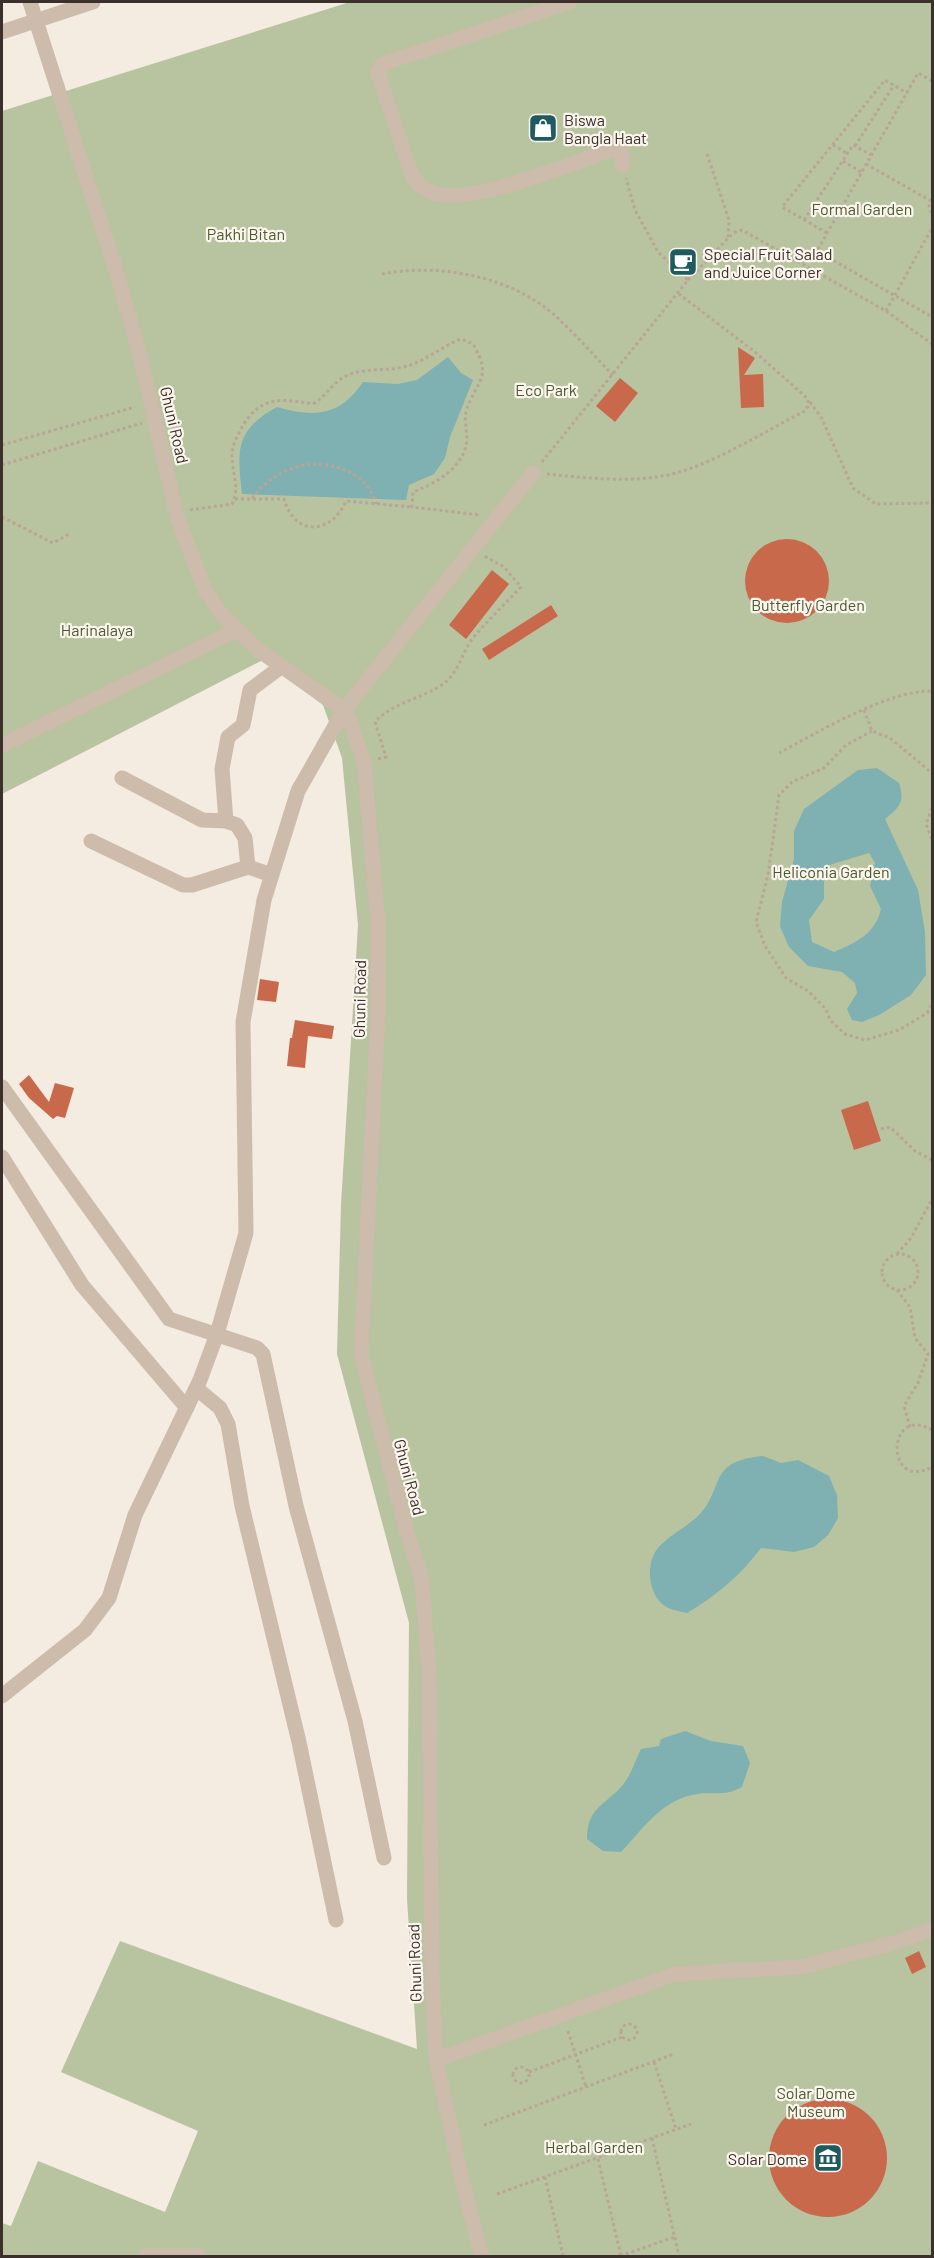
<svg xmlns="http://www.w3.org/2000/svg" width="934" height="2258" font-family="Barlow,sans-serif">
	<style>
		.green { fill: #b8c4a0 }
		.water { fill: #7fb0b2; fill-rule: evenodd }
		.building { fill: #c8694b }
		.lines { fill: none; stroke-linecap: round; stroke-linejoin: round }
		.path { stroke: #b9a596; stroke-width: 3; stroke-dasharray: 3 3; stroke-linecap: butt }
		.minor { stroke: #cdbbac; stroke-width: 15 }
		.labels { text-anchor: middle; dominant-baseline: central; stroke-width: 4.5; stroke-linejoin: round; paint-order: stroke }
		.poi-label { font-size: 16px; fill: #3b302b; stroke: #fbf5ee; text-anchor: start }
		.park-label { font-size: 16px; fill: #4a5a2e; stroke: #fbf5ee }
		.street-label { font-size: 16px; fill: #3b302b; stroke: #fbf5ee }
	</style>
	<rect width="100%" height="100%" fill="#f4ebe1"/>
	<path class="green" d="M350 2H932V2256H2V2223L11 2226 38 2161 165 2212 198 2131 61 2072 120 1941 417 2049 407 1899 409 1623 337 1354 341 1205 358 925 342 758 323 705 263 660 2 794V111Z"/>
	<path class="water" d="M448 357 461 373 473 380 450 437 445 458 434 474 409 485 406 500 242 494C237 450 235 430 277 407 315 418 340 416 363 382L398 384 417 380Z
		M877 768 899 783C905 802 900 807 885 819L918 890 925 932 926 975 911 995 879 1015 862 1022 852 1020 847 1009 857 993 855 983 842 972 808 966 789 947 780 926 782 902 794 859V831L804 809 858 770ZM869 853 875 863 870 886 881 909C876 933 856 943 834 952L812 942 809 920 824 899V874L826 866Z
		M763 1456 781 1463 798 1460 829 1476 837 1495 838 1518 828 1535 814 1547 794 1552 761 1548C741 1575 716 1596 687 1613 680 1611 670 1610 665 1606 648 1595 645 1563 658 1548 668 1536 685 1528 697 1517 726 1490 705 1461 763 1456Z
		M685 1731 711 1741 743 1746 750 1763 742 1787C722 1798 712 1790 692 1795 660 1802 643 1829 621 1852L603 1851 587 1839C587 1809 603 1806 621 1787 630 1778 635 1761 641 1749L659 1746 661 1739Z"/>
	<path class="building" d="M738 347 755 358 744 375 763 374 764 407 741 408Z
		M620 378 638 393 615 422 596 406Z
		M745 581a42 42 0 1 1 84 0a42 42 0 1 1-84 0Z
		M492 570 509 584 466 639 449 625Z
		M551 605 558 616 489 660 482 649Z
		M260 979 279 982 276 1002 257 1000Z
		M295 1020 334 1026 332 1039 308 1036 305 1068 287 1066 290 1038H292Z
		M29 1075 49 1102 55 1083 74 1088 65 1118 57 1116 53 1119 29 1098 19 1084Z
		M868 1101 881 1141 854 1150 841 1110Z
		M919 1951 926 1967 912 1974 905 1958Z
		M769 2158a59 59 0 1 1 118 0a59 59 0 1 1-118 0Z"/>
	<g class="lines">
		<path class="path" d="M932 81 918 73 817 251 932 317
			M833 145 848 154
			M855 146 894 85
			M707 154 729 220 728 237
			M843 161 861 172
			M866 164 931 201
			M932 199 929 206 932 215
			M804 220 853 145 871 155
			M827 233 782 207 885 80 907 93
			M382 274C439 263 508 276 552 313 574 332 593 355 613 375
			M688 280 733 233 742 230 886 311 932 344
			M886 311 932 228
			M810 402 821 417 853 488 876 504 932 503
			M2 445 135 407
			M542 462 688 280 658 252 635 210 626 178
			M2 465 142 423
			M547 474C589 478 635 484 676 473 719 461 765 431 805 411L808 406V399L755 352 679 294
			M252 498C261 487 273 476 288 470 319 456 367 468 376 504
			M235 499H284C295 537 331 535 346 501L412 507
			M190 510 232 504C240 489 232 472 232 455 232 445 237 437 241 429 259 396 280 398 313 404 327 396 332 382 348 375 367 367 388 372 407 366 426 361 442 346 461 339L473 344C494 379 475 381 466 412 464 421 467 431 467 440 464 468 436 483 413 492L412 507 481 515
			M2 517 53 543 69 534
			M864 710 872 731 890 738 932 773
			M872 731 846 745 824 768 792 782 779 795 768 875 756 922 765 946 786 978 808 991 826 1009 830 1020 845 1034 865 1040 899 1030 927 1013 932 1004
			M779 753C818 732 889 690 932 691
			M378 759 386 757 375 722C393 702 422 699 443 684 460 672 461 653 473 638 488 620 505 604 521 587L504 567 484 556
			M932 808 926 824 932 840
			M881 1129 890 1127 915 1151 932 1160
			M882 1272a18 18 0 1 1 36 0a18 18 0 1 1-36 0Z
			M897 1254 911 1238 932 1199
			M897 1290 910 1307 915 1338 928 1354 918 1383 904 1406 910 1427
			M932 1430C886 1403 885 1493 932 1467
			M621 2032a8 8 0 1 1 16 0a8 8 0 1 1-16 0Z
			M568 2031 586 2087
			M654 2062 676 2129
			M513 2075a8 8 0 1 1 16 0a8 8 0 1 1-16 0Z
			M529 2072 622 2037
			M484 2125 674 2054
			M652 2138 679 2256
			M598 2159 621 2256
			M545 2177 563 2256
			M497 2194 691 2124
			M620 2256 674 2237"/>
		<path class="minor" d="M30 2 118 277 141 359 177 517 205 590 222 615 257 649 344 710 350 721 364 763 378 923V1013L361 1355 407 1532 422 1581 429 1671 432 1972 436 2060 462 2180 482 2256
			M570 2 382 64 378 73 412 176C418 184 424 190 434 193 470 206 576 162 616 148L621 151 623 165
			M2 32 93 2
			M2 745 237 630
			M122 778 202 820 226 821 237 825 245 838 248 867
			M226 821 222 769 228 737 243 725 250 690 282 666
			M91 841 183 885H192L248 867 272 875
			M2 1087 169 1319 257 1348 263 1354 296 1506 355 1721 384 1858
			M2 1157 82 1285 187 1408
			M196 1388 220 1408 228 1424 242 1506 299 1742 336 1920
			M2 1696 85 1630 109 1598 135 1515 200 1380 217 1334 246 1233 243 1022 264 900 298 791 344 710 533 473
			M436 2060 675 1974 801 1967 897 1942 928 1931
			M145 2256H199"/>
	</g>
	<defs>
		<g id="shop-square" transform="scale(1.5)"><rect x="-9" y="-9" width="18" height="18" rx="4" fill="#1f5a5e" stroke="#fbf5ee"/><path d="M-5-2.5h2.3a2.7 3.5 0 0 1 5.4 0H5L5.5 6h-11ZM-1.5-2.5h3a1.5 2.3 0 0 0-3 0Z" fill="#fff"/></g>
		<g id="cafe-square" transform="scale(1.5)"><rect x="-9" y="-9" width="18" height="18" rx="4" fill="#1f5a5e" stroke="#fbf5ee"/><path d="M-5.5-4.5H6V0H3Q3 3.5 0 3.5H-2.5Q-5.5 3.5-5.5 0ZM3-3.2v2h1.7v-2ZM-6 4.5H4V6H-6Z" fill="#fff"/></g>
		<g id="museum-square" transform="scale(1.5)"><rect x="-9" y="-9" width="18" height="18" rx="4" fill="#1f5a5e" stroke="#fbf5ee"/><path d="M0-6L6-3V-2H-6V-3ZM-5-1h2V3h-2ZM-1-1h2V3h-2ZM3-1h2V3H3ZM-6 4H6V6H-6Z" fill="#fff"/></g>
	</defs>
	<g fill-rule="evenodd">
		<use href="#shop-square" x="543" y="128"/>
		<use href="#cafe-square" x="683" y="262"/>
		<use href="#museum-square" x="828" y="2158"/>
	</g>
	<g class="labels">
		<g class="poi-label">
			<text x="564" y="119">Biswa<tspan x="564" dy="18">Bangla Haat</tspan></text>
			<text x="704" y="253">Special Fruit Salad<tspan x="704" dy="18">and Juice Corner</tspan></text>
			<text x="807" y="2158" text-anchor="end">Solar Dome</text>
		</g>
		<g class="park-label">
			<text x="862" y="208">Formal Garden</text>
			<text x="246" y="233">Pakhi Bitan</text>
			<text x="546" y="389">Eco Park</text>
			<text x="808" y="604">Butterfly Garden</text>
			<text x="97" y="629">Harinalaya</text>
			<text x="831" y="871">Heliconia Garden</text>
			<text x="816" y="2092">Solar Dome<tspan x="816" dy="18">Museum</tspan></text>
			<text x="594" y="2146">Herbal Garden</text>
		</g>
		<g class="street-label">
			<text transform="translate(175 425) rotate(77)">Ghuni Road</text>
			<text transform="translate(359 999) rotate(-89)">Ghuni Road</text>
			<text transform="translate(410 1477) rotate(75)">Ghuni Road</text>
			<text transform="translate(414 1963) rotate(-92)">Ghuni Road</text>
		</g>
	</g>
	<rect width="934" height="2258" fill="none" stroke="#3b302b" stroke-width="6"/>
</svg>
